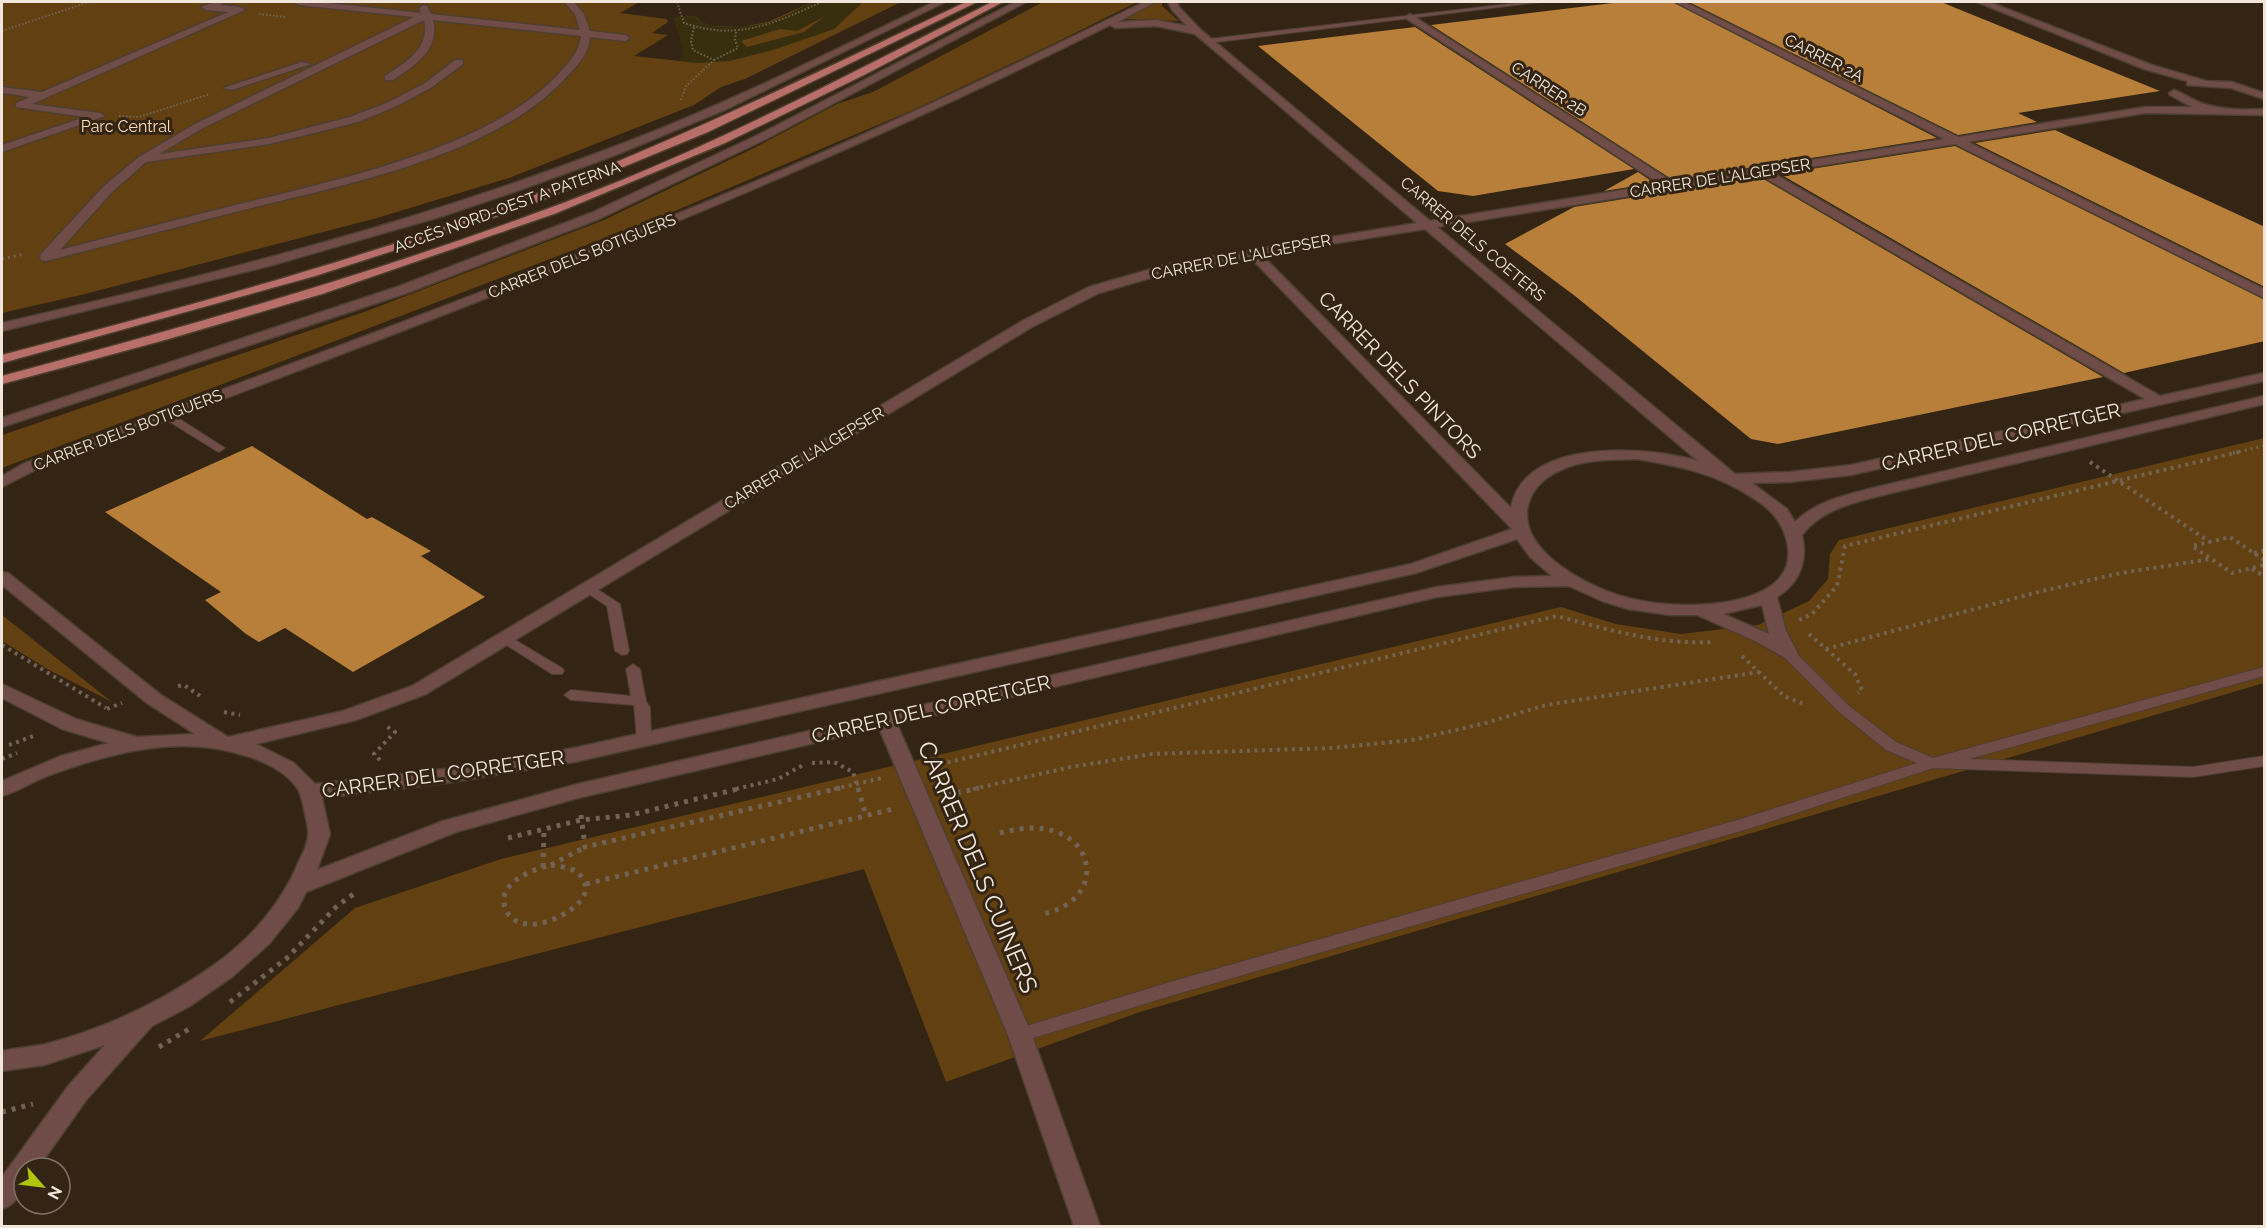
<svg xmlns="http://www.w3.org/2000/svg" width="2266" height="1228" font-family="Raleway,sans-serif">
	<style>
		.green { fill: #624012 }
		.sand { fill: #372e0e; fill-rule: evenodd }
		.building { fill: #b77f39 }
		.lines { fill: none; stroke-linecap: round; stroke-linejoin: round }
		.service-casing { stroke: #4d3f2f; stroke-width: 2 }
		.pedestrian-casing { stroke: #4d3f2f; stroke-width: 3 }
		.minor-casing { stroke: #4d3f2f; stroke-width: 3 }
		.tertiary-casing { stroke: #4d3f2f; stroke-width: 3 }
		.primary-casing { stroke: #4d3f2f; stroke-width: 3 }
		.path-far3 { stroke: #716354; stroke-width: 2; stroke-dasharray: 1.5 2; stroke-linecap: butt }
		.path-far2 { stroke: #716354; stroke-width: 3; stroke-dasharray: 2 4; stroke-linecap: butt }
		.path-far1 { stroke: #716354; stroke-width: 4; stroke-dasharray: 3 4.5; stroke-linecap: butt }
		.path { stroke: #716354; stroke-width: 5; stroke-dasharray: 4 6; stroke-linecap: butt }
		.service { fill: #704c49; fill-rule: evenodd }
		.pedestrian { fill: #704c49; fill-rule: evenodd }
		.minor { fill: #704c49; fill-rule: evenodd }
		.tertiary { fill: #704c49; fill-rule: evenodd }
		.primary { fill: #b86e69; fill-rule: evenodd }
		.labels { text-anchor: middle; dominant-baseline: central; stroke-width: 6; stroke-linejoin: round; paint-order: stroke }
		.far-street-label { font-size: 16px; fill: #f0e6dc; stroke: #332413 }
		.far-park-label { font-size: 16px; fill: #fcddbb; stroke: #332413 }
		.street-label { font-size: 20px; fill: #f0e6dc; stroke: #332413 }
		.near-street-label { font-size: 24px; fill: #f0e6dc; stroke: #332413 }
	</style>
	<rect width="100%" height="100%" fill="#332413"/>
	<path class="green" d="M2 2H639L620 13 667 19 668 22 652 33 668 35 634 56 680 61 684 51 674 17 695 16 703 23 713 26 741 27 768 22 812 2H901L745 79 721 87 694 105 509 178 377 218 85 294 2 313Z
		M1043 2H1137L1053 44 913 110 663 216 2 468V435L364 312 604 220 754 148 837 104 873 92Z
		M1157 2H1162V6L1179 21 1124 19Z
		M2264 438V683L1140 1012 946 1082 864 869 200 1041 355 908 501 859 1561 607 1616 624 1681 634 1758 625 1809 601 1828 579 1830 554 1839 540Z
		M2 615 112 702 49 670 2 641Z"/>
	<path class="sand" d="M812 2H863L834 29 773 50 730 61 696 63 680 61 684 51 674 17 695 16C705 33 754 27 770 22 785 17 799 8 812 2ZM825 16 804 32 747 47 741 41 780 29 797 31Z"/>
	<path class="building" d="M1621 2H1673L1937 138 1673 180 1431 25Z
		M1689 2H1941L2160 91 2018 113 2037 122 1958 135Z
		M1415 27 1634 169 1473 196 1438 191 1258 46Z
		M2055 130 2265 227V287L1975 143Z
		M1955 146 2265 300V341L2124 373 1780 174Z
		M1638 172 1654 183 1604 191Z
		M1760 177 2103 377 1778 444 1751 439 1575 296 1505 244 1574 207Z
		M252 446 367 519 372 517 431 551 421 556 485 597 353 672 285 628 259 642 246 634 205 600 221 592 105 512Z"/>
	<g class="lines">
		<g class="service-casing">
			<path id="service" d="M1525 2H1541L1209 43 1205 41 1209 39Z
				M166 412 170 413 225 448 219 452 215 450 162 417 160 415Z
				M589 584 620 604 629 651 627 654 622 655 615 651 607 606 584 591 582 588Z
				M505 634 562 668 564 671 562 674H552L500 641 498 638 500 635Z
				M1789 650 1794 651 1848 705 1896 742 1933 758 2264 667V676L1969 759 2193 767 2264 756V766L2193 777 1933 768 1751 828 1177 994 1020 1042 1014 1040 1011 1035 1014 1030 1020 1028 1177 980 1741 819 1917 763 1886 750 1838 711 1784 657 1782 654 1784 651Z
				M633 664 640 669 646 701 650 708 651 740 649 744H639L637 740 634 705 571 700 564 695 571 690 631 696 626 669Z"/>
		</g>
		<g class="pedestrian-casing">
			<path id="pedestrian" d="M214 2H226L220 5 240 7 245 10 32 104 100 113 105 116 2 152V145L85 117 16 107V103L30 97 2 93V87L42 92 228 12 206 10 201 7Z
				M294 2H319L421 13 419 8 424 5 427 6 431 14 580 30 575 14 564 2H574L584 14 590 31 625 35 630 38 625 41 590 37C589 52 581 61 571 72 498 158 336 186 231 213 170 229 108 245 46 261L41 260 40 257 41 254 104 186 139 157 195 124 414 17 299 5ZM424 20C430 49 407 61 385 76V80H393C415 65 440 50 433 20L581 36C579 51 571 60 561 71 493 149 330 181 232 206 175 220 117 235 60 250L112 192 146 162 269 144 358 122 397 106 432 87 463 64V60H455L425 83 389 102 350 117 269 138 159 154 203 128Z
				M302 62 311 64 232 90 223 88Z"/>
		</g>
		<g class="minor-casing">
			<path id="minor" d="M1144 2H1155L1118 22 1156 20 1187 26 1172 10 1168 2H1177L1179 7 1201 30 1430 221 1660 184 1407 19 1405 17 1410 14 1673 182 1944 139 1675 2H1685L1958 137 2145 107H2192L2170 95 2169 93 2174 90C2183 93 2191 99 2201 103 2222 110 2243 110 2264 109V115L2145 113 1968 142 2264 289V298L1955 144 1773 173 2160 396 2264 373V381L1851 475 1790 482 1752 483 1787 509 1795 522C1816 501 1846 495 1873 488L2264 396V404L1883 495C1853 503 1822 509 1802 535 1808 561 1800 583 1777 597L1786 631 1798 654 1796 658 1789 660 1755 641 1697 615H1670L1628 609 1602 601 1569 586 1514 587 1437 597 897 724 1032 1035 1100 1226H1074L1008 1035 879 728 578 798 456 832 306 892 298 908 269 944 232 977 190 1006 152 1026 87 1099 38 1168H24C24 1186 21 1203 2 1209V1177L69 1085 105 1045 44 1065 2 1071V1051C16 1048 32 1047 46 1044 107 1028 163 1001 214 965 251 939 282 903 299 861 303 853 308 844 308 835 309 828 306 820 305 813 303 806 302 798 299 791 280 758 218 746 184 746 137 746 91 760 47 776 32 782 17 792 2 796V781L61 756 109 743 62 729 2 698V684L76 719 137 737 195 734 147 703 2 585V572L8 573 161 695 228 737 343 711 412 686 1022 321 1089 287 1172 263 1417 223 1195 34 1156 26 1115 28 1110 25C763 199 399 333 37 469L2 487V476L25 463C263 374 502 288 735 190 874 132 1009 68 1144 2ZM1760 175 2145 399 1851 465 1790 472 1735 474 1437 227ZM1425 229 1698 461C1648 446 1523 437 1511 508L1262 255ZM1250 257 1512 529 1411 564 574 748 453 768 315 784 294 763 256 744 356 720 426 694 1032 327 1099 293 1174 271ZM1637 459C1683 467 1716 473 1756 500 1772 510 1783 524 1787 542 1798 588 1745 601 1711 604 1671 607 1631 603 1595 586 1563 571 1512 538 1531 497 1537 484 1549 475 1561 470 1584 459 1612 460 1637 459ZM1517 539 1530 557 1552 576 1514 577 1437 587 578 784 443 821 317 870 330 834 322 798 453 782 574 762 1416 573ZM1762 605 1769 634 1723 614Z
				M1977 2H1989L2152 65 2206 81 2232 82 2264 93V99L2231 88 2187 85V81L2144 69Z"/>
		</g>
		<g class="tertiary-casing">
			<path id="tertiary" d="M934 2H945L727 109 613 156 528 187 443 216 269 266 2 331V323C205 277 408 225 603 151 717 109 825 55 934 2Z
				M1015 2H1026L768 138 599 219 407 293 2 427V418L397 287 591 213 760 134Z"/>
		</g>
		<g class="primary-casing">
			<path id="primary" d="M966 2H977L708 132 543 200 467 227 315 276 2 363V355C181 308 362 260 536 194 683 138 824 69 966 2Z
				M992 2H1003L864 75 725 143 554 214 322 294 165 340 2 384V376C211 320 420 261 622 180 749 128 870 63 992 2Z"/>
		</g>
		<path class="path-far3" d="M677 2 684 23C736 41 774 24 821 2
			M259 14 285 17
			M2 31 89 2
			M714 60 738 48 735 40 736 31
			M681 100 686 86 714 60 693 50 691 41 694 27
			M119 116 139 117 210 94"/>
		<path class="path-far2" d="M2 259 25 254
			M2233 453 2264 446"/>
		<path class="path-far1" d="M2090 462 2210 542
			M2254 553 2264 551
			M2264 560 2230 537 2192 546 2232 573 2264 565
			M2252 569 2264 576
			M1799 620 1812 614 1837 586 1845 546 2239 452
			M1809 634 1855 674 1862 690 1858 693
			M2 645 106 708
			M1826 649 2042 591 2121 573 2211 559
			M1742 656 1784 696 1806 705
			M178 686 184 685 203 698
			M107 709 122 703
			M224 712 240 715
			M9 745 36 735
			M2 759 17 753
			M380 760 374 754 395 732 386 726
			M812 763 834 762 853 772 858 789
			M933 766 1557 616C1609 630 1660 645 1714 642
			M736 789 778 779 805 764
			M834 789 882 778
			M973 789 1071 767 1152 754 1331 748 1412 740 1482 724 1546 705 1759 672"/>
		<path class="path" d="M858 788 866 816
			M947 795 979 788
			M581 815 585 847 840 788
			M1000 833C1019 828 1040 825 1059 833 1092 846 1097 886 1066 905 1059 910 1049 912 1040 915
			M508 838 581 820 631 815 742 788
			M551 865C561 867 574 867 581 876 602 901 547 928 526 924 518 923 511 919 507 912 492 885 532 869 551 865Z
			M551 865 585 847
			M543 867 544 829
			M586 884 897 808
			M230 1002 287 958 337 906 355 893
			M159 1047 189 1029
			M2 1112 33 1104"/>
		<use href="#service" class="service"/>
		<use href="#pedestrian" class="pedestrian"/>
		<use href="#minor" class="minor"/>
		<use href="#tertiary" class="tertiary"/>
		<use href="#primary" class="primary"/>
	</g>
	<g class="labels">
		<g class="far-street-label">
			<text transform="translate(1824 58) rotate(27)">CARRER 2A</text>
			<text transform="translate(1549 89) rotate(33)">CARRER 2B</text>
			<text transform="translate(1720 178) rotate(-9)">CARRER DE L'ALGEPSER</text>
			<text transform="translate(507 207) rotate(-20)">ACCÉS NORD-OEST A PATERNA</text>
			<text transform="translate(1473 239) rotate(40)">CARRER DELS COETERS</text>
			<text transform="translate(582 256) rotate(-22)">CARRER DELS BOTIGUERS</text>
			<text transform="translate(1241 257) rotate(-11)">CARRER DE L'ALGEPSER</text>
			<text transform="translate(128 430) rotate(-21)">CARRER DELS BOTIGUERS</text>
			<text transform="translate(804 458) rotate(-31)">CARRER DE L'ALGEPSER</text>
		</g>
		<g class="far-park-label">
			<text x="126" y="126">Parc Central</text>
		</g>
		<g class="street-label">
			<text transform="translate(1400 375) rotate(46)">CARRER DELS PINTORS</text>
			<text transform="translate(2001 437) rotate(-13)">CARRER DEL CORRETGER</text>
			<text transform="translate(931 709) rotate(-13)">CARRER DEL CORRETGER</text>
			<text transform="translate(443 774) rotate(-8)">CARRER DEL CORRETGER</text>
		</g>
		<g class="near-street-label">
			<text transform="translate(978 867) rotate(67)">CARRER DELS CUINERS</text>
		</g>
	</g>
	<rect width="2266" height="1228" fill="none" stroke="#f0e6dc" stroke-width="6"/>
	<g transform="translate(42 1186) rotate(118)"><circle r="28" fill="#332413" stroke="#7f7263" stroke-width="1.5"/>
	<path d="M0-4.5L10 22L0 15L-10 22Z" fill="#aec60a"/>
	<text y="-9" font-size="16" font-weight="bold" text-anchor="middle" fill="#f0e6dc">N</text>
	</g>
</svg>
